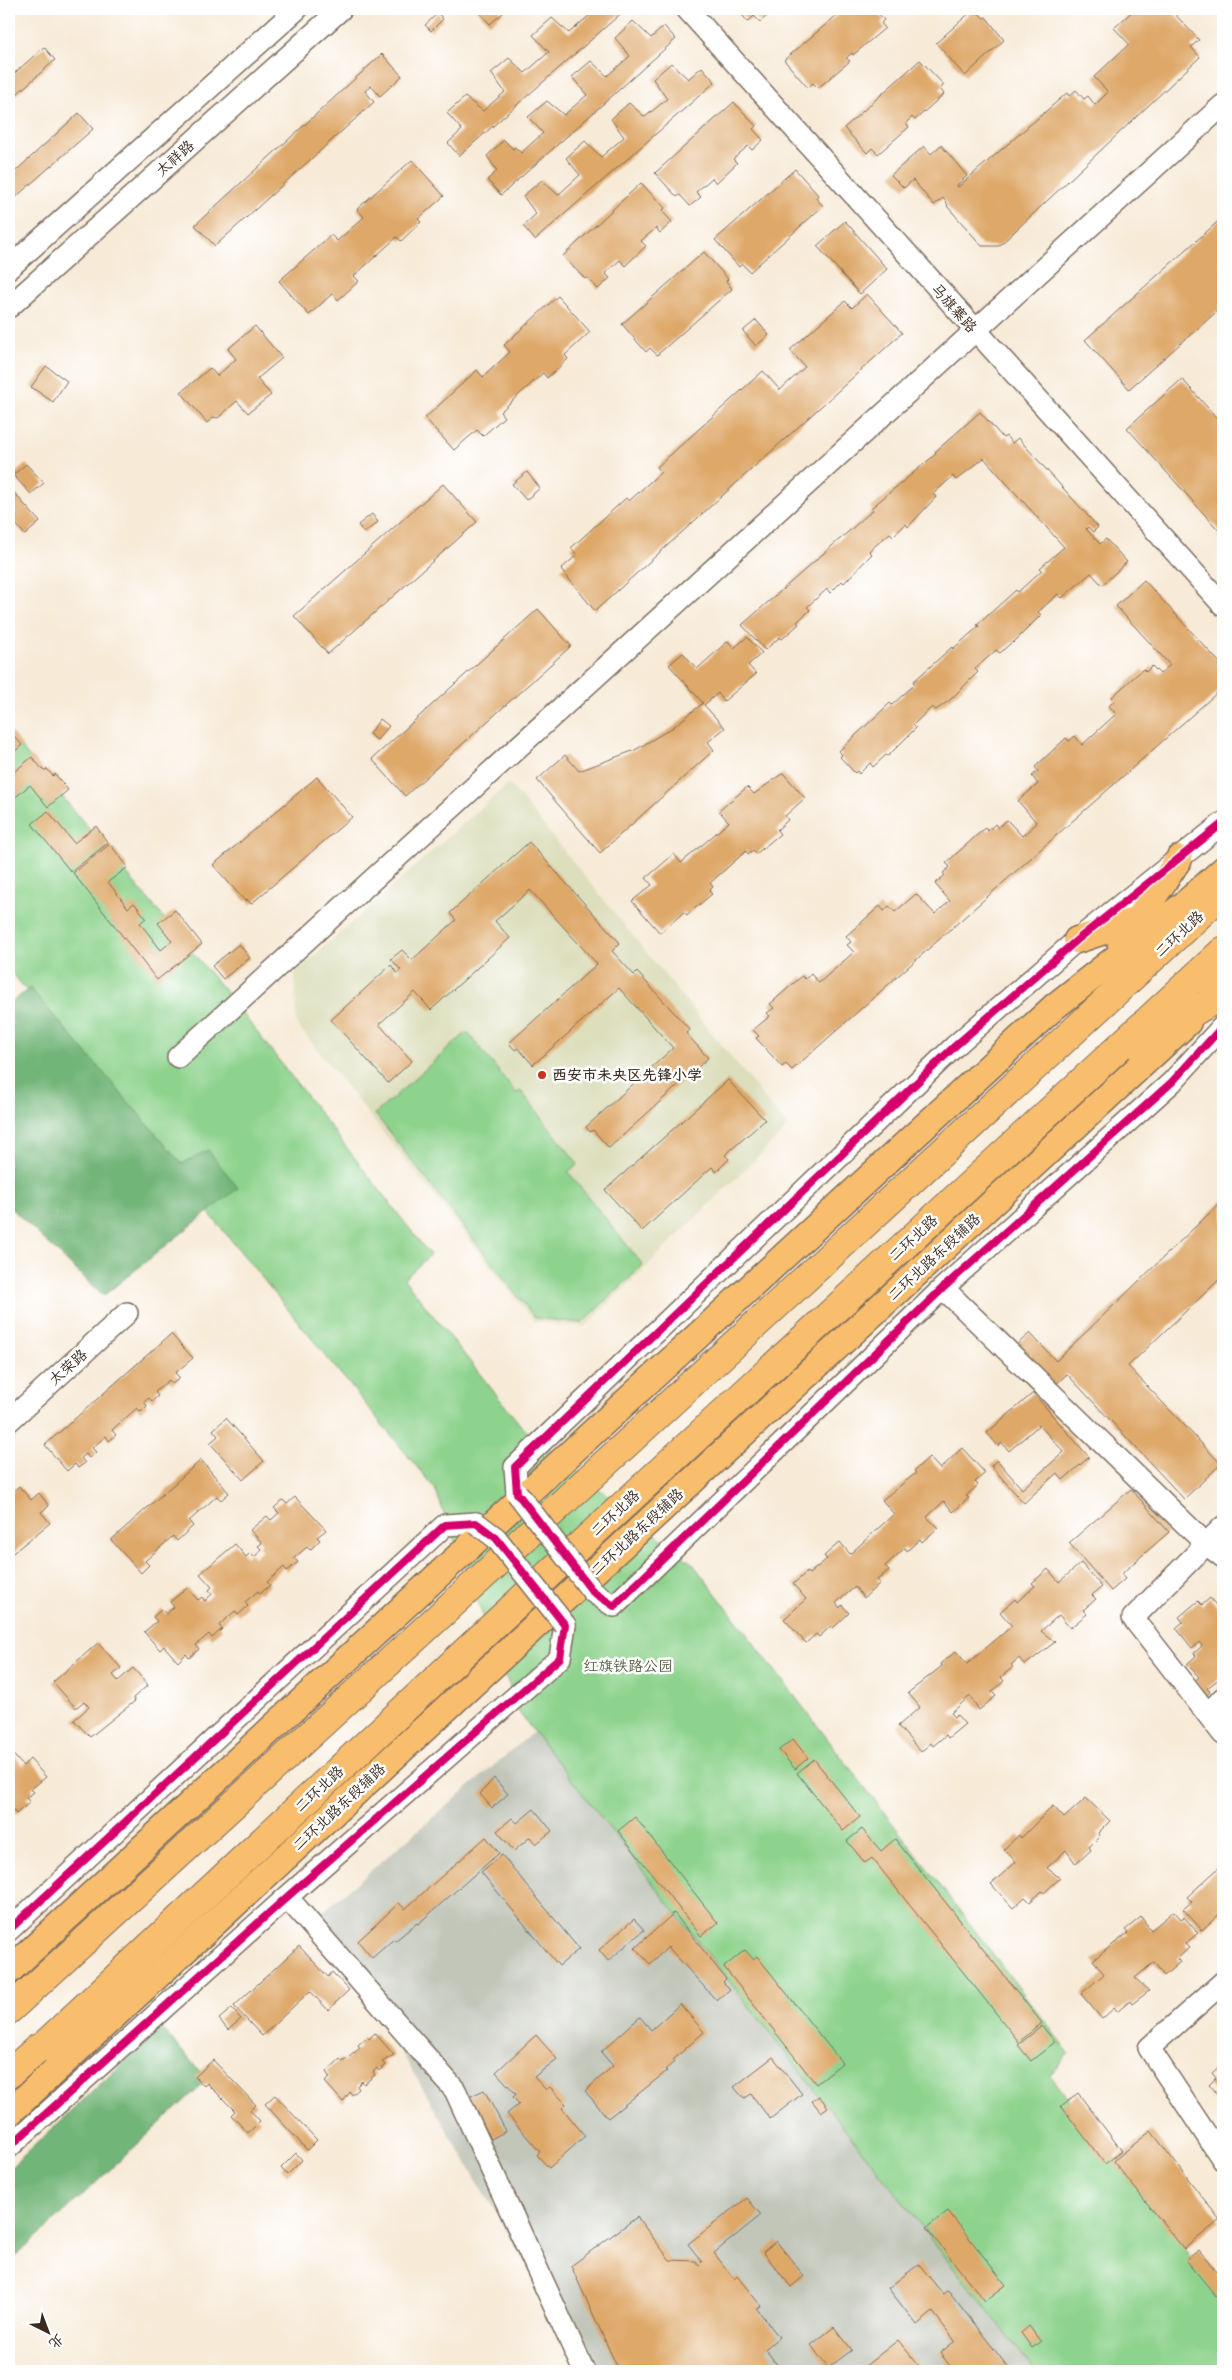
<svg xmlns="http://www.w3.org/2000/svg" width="1232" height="2380" font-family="'Shantell Sans','LXGW WenKai TC',sans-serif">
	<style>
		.built { fill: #dcdebc }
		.industrial { fill: #c2c6b9 }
		.green { fill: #8ed38d; stroke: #647e56 }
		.forest { fill: #72b578; stroke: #56704b }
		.building { fill: #dea869 }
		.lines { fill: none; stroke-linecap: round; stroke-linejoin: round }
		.minor-casing { stroke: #7d6d5f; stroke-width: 24 }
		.major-casing { stroke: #7d6d5f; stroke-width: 29 }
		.highway-casing { stroke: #7d6d5f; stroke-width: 30 }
		.minor { stroke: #fff; stroke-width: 21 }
		.major { stroke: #f9be6d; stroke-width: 26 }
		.highway { stroke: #f9be6d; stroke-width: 28 }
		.minor-bridge-casing { stroke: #7d6d5f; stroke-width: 24; stroke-linecap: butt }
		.minor-bridge { stroke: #fff; stroke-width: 21 }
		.cycleway-casing { stroke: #fff; stroke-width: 11 }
		.cycleway { stroke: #d6006c; stroke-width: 8 }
		.poi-dot { fill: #c8321e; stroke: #fff; stroke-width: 2 }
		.labels { text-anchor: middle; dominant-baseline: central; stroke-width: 5; stroke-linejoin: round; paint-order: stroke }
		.street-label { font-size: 15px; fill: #3b2a1e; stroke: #fff }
		.poi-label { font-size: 15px; font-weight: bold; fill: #3b2a1e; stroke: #fff; text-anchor: start }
		.park-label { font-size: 15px; fill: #545d3f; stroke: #fff }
	</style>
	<rect width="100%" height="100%" fill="#fff"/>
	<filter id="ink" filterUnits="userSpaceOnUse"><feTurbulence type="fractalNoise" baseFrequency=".02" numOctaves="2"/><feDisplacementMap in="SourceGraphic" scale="10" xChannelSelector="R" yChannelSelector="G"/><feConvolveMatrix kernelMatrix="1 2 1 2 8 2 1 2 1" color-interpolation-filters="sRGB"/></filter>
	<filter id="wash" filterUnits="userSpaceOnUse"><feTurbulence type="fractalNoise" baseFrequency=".0096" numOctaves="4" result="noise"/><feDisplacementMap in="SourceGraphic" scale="20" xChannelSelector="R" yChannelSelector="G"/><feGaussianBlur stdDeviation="1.12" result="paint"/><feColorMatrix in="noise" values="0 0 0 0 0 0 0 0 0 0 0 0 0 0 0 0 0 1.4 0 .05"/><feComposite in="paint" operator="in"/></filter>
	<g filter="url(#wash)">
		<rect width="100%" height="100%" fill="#f7ead7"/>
		<path class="built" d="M509 783 788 1127 585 1327 534 1322 296 1023 295 973Z"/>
		<path class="industrial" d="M586 1687 1131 2371H589L320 1914Z"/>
		<path class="green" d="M9 733 225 991 430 1255 404 1279 522 1427 693 1564 1069 2053 1050 2075 1223 2298V2371H1035L520 1714 435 1489 9 969Z
			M467 1032 516 1093 521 1091 578 1164 568 1172 643 1265 582 1323 535 1318 375 1114Z"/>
		<path class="forest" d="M30 988 182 1164 208 1150 238 1188 103 1296 9 1206V1004Z
			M161 2028 208 2079 9 2263V2169Z"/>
		<g id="blocks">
			<path class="building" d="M476 9H499L503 13 490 24Z
				M586 9H626L459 156 448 143 462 130 447 113 465 97 483 111 505 92 491 73 509 58 525 73 549 52 533 35 552 18 569 33 591 14Z
				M737 9H775L760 22 754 16 748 22Z
				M844 9H875L884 20 881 23 885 28 853 55 852 53 846 58 850 61 818 88 813 83 808 88 784 60Z
				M974 9 984 18 986 17 1004 40 965 76 936 43Z
				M1135 9H1170L1199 40 1191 47 1200 57 999 246H982L947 206 948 205 943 198 934 205 913 180 904 188 891 175 924 146 931 154 941 145 967 176 957 185 958 187 1067 93 1069 96 1076 90 1084 99 1088 96 1095 105 1108 92 1094 77 1129 44 1114 28Z
				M438 13 443 19 431 31 425 25Z
				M633 21 651 38 664 26 676 39 501 195 487 180 497 171 487 156 504 140 513 149 515 147 521 153 543 133 528 117 547 101 564 115 587 95 572 77 591 61 607 76 630 56 615 38Z
				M44 47 55 60 9 101V78Z
				M382 54 402 76 380 96 371 86 365 91 374 102 215 246 195 225Z
				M920 60 944 85 940 89 944 94 915 120 912 117 906 123 909 127 878 154 872 148 867 153 844 128Z
				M671 63 688 79 702 67 715 82 535 240 523 226 536 214 523 196 542 180 558 195 580 175 566 158 585 141 601 157 624 137 611 119 629 103 645 117 667 99 653 79Z
				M734 102 756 126 753 129 763 140 752 150 748 146 733 159 737 163 716 183 712 178 696 192 701 197 690 206 680 195 677 197 655 173Z
				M79 113 93 129 9 203V177Z
				M412 160 444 196 418 219 421 222 401 241 397 237 354 276 359 281 338 300 333 293 309 315 279 281 331 235 337 241 364 217 357 209Z
				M795 169 818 195 816 198 823 206 750 272 742 264 739 267 715 240Z
				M641 183 665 208 662 211 672 222 660 233 656 228 641 241 646 246 625 266 620 260 605 273 610 278 598 289 587 277 585 279 563 256Z
				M1223 217V306L1129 389 1085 340Z
				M845 221 887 269 860 294 817 246Z
				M704 252 728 279 726 281 732 289 657 355 650 348 646 352 622 324Z
				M867 294 902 333 595 611 561 569 577 555 571 548 626 498 629 501 661 472 657 467 763 371 780 390 805 367 790 350 845 301 852 308Z
				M558 296 590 332 565 355 568 359 547 378 543 373 500 412 504 417 483 436 477 430 454 450 425 418 477 370 483 377 510 352 504 345Z
				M756 320 769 335 756 346 743 331Z
				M255 326 282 358 257 379 271 395 248 413 237 401 218 418 214 417 207 423 181 392 210 368 217 376 236 359 228 349Z
				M46 366 67 381 53 402 31 387Z
				M1182 379 1223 425V535L1127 428Z
				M980 412 1003 438 1006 436 1012 443 1018 438 1098 527 1093 532 1088 527 1086 529 1100 544 1106 539 1127 562 1102 585 1091 573 1062 598 1058 594 1038 612 1041 615 1013 643 1012 642 1000 653 996 650 975 669 978 672 950 700 936 710 932 707 913 725 916 728 888 756 886 755 873 767 870 763 859 774 857 771 855 773 840 757 842 755 839 751 890 703 892 705 915 684 913 682 952 647 953 649 979 626 977 625 1016 590 1018 592 1042 570 1040 568 1064 547 984 458 956 480 953 476 933 494 936 497 908 527 906 524 893 536 890 533 869 551 872 554 844 583 842 581 830 593 827 589 807 607 810 610 797 622 799 624 782 639 780 637 765 650 742 625 873 510 871 508 936 454 935 452Z
				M26 464 44 483 31 494 13 475Z
				M527 472 540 488 526 500 512 484Z
				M443 484 477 522 328 654 294 616Z
				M9 487 40 522 25 535 9 516Z
				M372 514 378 522 364 533 358 525Z
				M1144 580 1220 663 1218 692 792 1070 786 1064 782 1067 756 1038 759 1036 753 1030 770 1016 767 1013 774 1008 770 1004 802 976 805 979 811 974 819 983 854 952 847 945 851 942 846 936 880 906 884 911 889 906 895 912 916 894 935 914 950 901 935 884 945 875 943 873 950 867 946 863 985 828 988 831 995 824 998 828 1007 820 1022 836 1037 823 1018 801 1038 784 1032 776 1038 771 1035 767 1066 738 1069 741 1075 736 1082 745 1116 714 1109 706 1115 700 1112 697 1143 669 1146 672 1152 666 1160 674 1170 665 1116 606Z
				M538 609 571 646 405 796 372 759Z
				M747 637 762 653 748 665 756 674 724 701 718 693 704 705 725 728 708 742 714 750 600 853 537 780 565 755 579 771 635 750 672 728 703 703 669 665 683 653 697 669 728 641 734 648Z
				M380 719 389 726 377 740 369 734Z
				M9 730 22 745 9 757Z
				M32 757 44 771 47 769 53 776 55 774 68 790 48 807 30 785 12 800 9 796V776Z
				M783 773 805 798 785 816 788 820 777 830 780 834 756 854 753 850 748 854 746 851 710 883 713 887 709 891 712 894 687 915 684 912 660 933 632 901 652 885 646 878 674 854 681 863 729 822 719 811 747 787 754 794Z
				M317 777 352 817 251 904 247 899 245 901 213 865Z
				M48 811 74 843 96 826 108 843 71 872 32 824Z
				M529 842 620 943 612 951 634 975 637 972 690 1030 686 1033 708 1058 609 1148 593 1130 590 1132 586 1127 673 1048 619 988 533 1065 518 1048 515 1050 509 1043 597 964 530 890 495 921 510 938 431 1010 415 992 379 1024 412 1061 388 1083 331 1020 391 965 397 973 401 970 391 959 402 950 412 960 456 920 450 913Z
				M110 844 128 867 108 882 128 908 134 903 146 918 140 923 161 950 172 941 158 923 175 910 202 944 157 980 73 873Z
				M239 944 250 958 223 979 212 966Z
				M728 1080 765 1120 725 1155 729 1159 716 1172 712 1167 642 1231 605 1190Z
				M1223 1200V1276L1128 1366 1221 1464 1184 1499 1067 1374 1051 1389 1013 1348 1030 1333 1056 1361Z
				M171 1334 193 1358 175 1373 180 1378 172 1384 169 1380 155 1392 158 1396 152 1401 149 1398 144 1402 147 1406 141 1412 137 1408 112 1430 116 1435 109 1441 106 1436 92 1448 96 1452 89 1458 86 1454 81 1458 85 1463 78 1468 75 1464 67 1471 45 1445Z
				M1033 1393 1089 1457 1063 1480 1057 1473 1024 1503 991 1466 997 1460 1022 1489 1064 1452 1039 1425 1009 1451 1002 1443 998 1446 987 1433Z
				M226 1418 264 1461 243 1480 210 1443 218 1436 213 1430Z
				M962 1448 985 1473 975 1482 978 1485 966 1496 969 1498 953 1512 944 1501 927 1517 938 1528 922 1542 920 1539 907 1551 905 1548 885 1566 889 1570 877 1580 880 1583 864 1598 855 1587 836 1603 840 1608 842 1605 849 1613 833 1628 831 1626 819 1637 816 1634 806 1643 784 1619 806 1599 793 1584 807 1572 809 1574 827 1559 824 1556 840 1542 850 1554 894 1514 882 1500 916 1473 914 1471 929 1457 940 1469Z
				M201 1460 229 1493 221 1500 217 1496 189 1521 193 1526 177 1541 173 1536 145 1561 149 1565 141 1573 111 1540Z
				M19 1486 31 1500 39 1493 49 1506 41 1512 50 1523 9 1556V1495Z
				M1131 1489 1169 1532 1121 1574 1125 1579 1111 1591 1069 1543Z
				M295 1497 326 1530 317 1537 320 1540 310 1550 307 1547 294 1558 298 1562 287 1571 284 1567 267 1582 270 1585 260 1594 258 1591 245 1602 248 1606 238 1615 235 1611 219 1625 222 1629 212 1638 209 1634 196 1645 199 1649 189 1658 186 1654 178 1662 164 1646 160 1650 144 1632 157 1621 153 1617 162 1609 166 1614 174 1607 170 1602 187 1588 198 1600 202 1597 205 1601 212 1594 209 1590 212 1587 200 1574 235 1544 246 1557 250 1553 254 1557 262 1550 258 1546 262 1543 250 1530 267 1516 271 1520 279 1513 274 1508 283 1500 287 1504Z
				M1081 1563 1102 1587 1092 1595 1096 1599 1083 1610 1087 1614 1070 1628 1059 1615 1041 1631 1055 1642 1025 1665 1019 1658 1011 1665 1013 1667 1001 1677 1004 1681 992 1692 996 1696 979 1710 970 1696 951 1713 955 1717 957 1715 965 1724 948 1738 946 1735 933 1746 931 1743 921 1752 898 1726 920 1707 908 1693 942 1666 941 1664 956 1651 967 1664 1012 1626 1000 1612 1015 1599 1017 1602 1035 1586 1032 1583 1048 1569 1059 1582Z
				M1210 1598 1223 1614V1619L1221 1621 1223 1625V1676L1207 1688 1210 1692 1205 1697 1195 1681 1199 1677 1187 1664 1196 1656 1194 1653 1202 1646 1199 1642 1192 1648 1176 1628 1183 1622 1179 1617 1198 1601 1202 1605Z
				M98 1643 121 1668 113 1675 118 1681 133 1668 148 1685 133 1698 135 1701 90 1737 74 1720 89 1707 84 1701 76 1708 53 1682Z
				M793 1739 808 1758 795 1769 779 1750Z
				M9 1750 23 1766 30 1759 46 1777 31 1789 34 1792 26 1798 30 1802 16 1814 13 1810 9 1814Z
				M814 1759 860 1817 843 1831 797 1773Z
				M494 1778 508 1794 492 1808 480 1794Z
				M1086 1798 1110 1821 1098 1833 1100 1836 1089 1847 1091 1850 1076 1864 1066 1850 1047 1868 1060 1878 1044 1893 1042 1891 1030 1902 1025 1897 1013 1908 991 1884 1016 1862 1004 1849 1019 1835 1021 1838 1053 1806 1064 1818Z
				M534 1809 552 1831 536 1844 530 1837 514 1851 497 1831 512 1818 517 1823Z
				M635 1817 718 1923 701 1936 618 1831Z
				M862 1829 881 1851 895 1839 1042 2023 1019 2042 872 1858 865 1863 847 1841Z
				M486 1837 499 1853 418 1924 417 1923 395 1941 394 1939 372 1958 358 1941 399 1903 405 1909Z
				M502 1855 579 1949 559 1966 481 1872Z
				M1223 1864V1911L1202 1930 1183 1909 1192 1902 1187 1897Z
				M1174 1911 1181 1919 1184 1917 1198 1933 1185 1944 1189 1948 1177 1959 1180 1962 1164 1976 1154 1962 1135 1978 1149 1991 1132 2004 1130 2001 1117 2012 1114 2008 1102 2019 1081 1994 1104 1974 1093 1960 1128 1933 1125 1930 1141 1917 1151 1930Z
				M674 1913 726 1979 723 1982 730 1989 717 2001 668 1947 650 1964 635 1948Z
				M634 1919 644 1930 608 1961 599 1950Z
				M299 1946 328 1977 332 1972 349 1990 328 2010 310 1991 262 2036 234 2006Z
				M745 1950 753 1959 757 1956 842 2063 816 2084 724 1967Z
				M680 2004 704 2032 673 2060 674 2062 665 2070 667 2071 608 2118 585 2091 613 2066 601 2052 640 2017 651 2030Z
				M232 2008 241 2019 228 2030 219 2019Z
				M1042 2026 1055 2042 1031 2061 1018 2045Z
				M375 2033 394 2055 382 2062 385 2065 379 2071 377 2068 373 2072 375 2075 364 2084 362 2081 357 2086 359 2089 352 2095 350 2092 343 2102 325 2082 330 2078 326 2072 340 2059 343 2062 360 2048 358 2045 367 2037 369 2039Z
				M536 2035 557 2059 534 2077 546 2090 550 2087 566 2104 562 2108 585 2136 549 2168 537 2155 540 2152 507 2114 519 2104 513 2097 516 2094 496 2072Z
				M773 2057 802 2094 770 2119 751 2094 744 2099 734 2087Z
				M213 2060 256 2105 250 2110 260 2121 248 2133 231 2115 235 2111 207 2083 204 2086 195 2077Z
				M1223 2063V2102L1209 2085 1216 2078 1212 2073Z
				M484 2090 506 2131 491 2139 469 2097Z
				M1078 2093 1122 2151 1105 2164 1061 2106Z
				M275 2095 317 2140 307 2150 265 2104Z
				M819 2096 828 2107 821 2112 812 2101Z
				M1151 2131 1220 2220 1184 2249 1113 2161Z
				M296 2153 302 2160 287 2175 281 2168Z
				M747 2198 761 2215 714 2253 734 2279 737 2276 761 2306 757 2309 779 2337 765 2349 782 2371H619L571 2266 637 2217 670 2260 696 2261 699 2265 702 2262 688 2244Z
				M948 2211 1006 2285 985 2301 926 2228Z
				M776 2241 804 2276 791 2287 763 2252Z
				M1199 2250 1223 2279V2290L1216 2296 1186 2260Z
				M919 2264 943 2294 948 2290 1011 2371H954L940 2353 955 2341 933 2312 917 2325 888 2288Z
				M1029 2326 1041 2342 1032 2348 1021 2333Z
				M834 2327 852 2350 828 2368 811 2345Z
				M898 2340 923 2371H859Z"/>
		</g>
	</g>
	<g filter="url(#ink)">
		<use href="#blocks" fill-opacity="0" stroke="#7d6d5f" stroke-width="1"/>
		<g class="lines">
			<g class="minor-casing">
				<path id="minor" d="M687 9 1223 605
					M9 268 297 9
					M9 307 341 9
					M178 1057 1223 105
					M943 1288 1205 1543 1223 1557
					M9 1421 127 1313
					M517 1493 515 1467 955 1046 1077 940 1223 823
					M1223 1527 1133 1618 1223 1734
					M593 1592 614 1606 943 1288 1172 1082 1223 1026
					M1208 1714 1223 1698
					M287 1897 455 2090 584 2371
					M9 1930 445 1525 476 1523
					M1223 1982 1149 2048 1223 2160
					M9 2147 287 1897 560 1658 565 1625"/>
			</g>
			<g class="major-casing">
				<path id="major" d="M1077 940 1143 918
					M1121 945 1179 859
					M9 1971 1054 1007 1186 903 1223 870
					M9 2113 1188 1022"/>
			</g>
			<g class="highway-casing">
				<path id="highway" d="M1137 1045 1209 1003 1223 980
					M9 2010 494 1566 1223 893
					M9 2074 38 2048H41L526 1595 1223 951"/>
			</g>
			<use href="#minor" class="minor"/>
			<use href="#major" class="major"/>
			<use href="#highway" class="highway"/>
			<g class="minor-bridge-casing">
				<path id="minor-bridge" d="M517 1493 593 1592
					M476 1523 496 1538 565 1625"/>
			</g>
			<use href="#minor-bridge" class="minor-bridge"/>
			<g class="cycleway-casing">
				<path id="cycleway" d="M1223 823 1077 940 955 1046 515 1467 517 1493 593 1592 614 1606 943 1288 1172 1082 1223 1026
					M9 1930 445 1525 476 1523 496 1538 565 1625 560 1658 287 1897 9 2147"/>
			</g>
			<use href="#cycleway" class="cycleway"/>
		</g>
	</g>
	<circle class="poi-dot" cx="542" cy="1075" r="5"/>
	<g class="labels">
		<g class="street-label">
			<text transform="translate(175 158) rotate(-42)">太祥路</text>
			<text transform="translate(954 308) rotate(48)">马旗寨路</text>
			<text transform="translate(1179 934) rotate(-43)">二环北路</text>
			<text transform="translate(913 1238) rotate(-43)">二环北路</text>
			<text transform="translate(934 1257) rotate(-43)">二环北路东段辅路</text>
			<text transform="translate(68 1367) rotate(-42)">太荣路</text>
			<text transform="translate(615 1513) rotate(-43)">二环北路</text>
			<text transform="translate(637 1532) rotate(-43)">二环北路东段辅路</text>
			<text transform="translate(319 1789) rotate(-43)">二环北路</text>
			<text transform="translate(339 1807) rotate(-43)">二环北路东段辅路</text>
		</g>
		<g class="poi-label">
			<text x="552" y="1075">西安市未央区先锋小学</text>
		</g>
		<g class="park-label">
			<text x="628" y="1666">红旗铁路公园</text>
		</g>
	</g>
	<rect width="1232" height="2380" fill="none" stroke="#fff" stroke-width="30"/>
	<g transform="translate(48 2332) rotate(138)" stroke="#ffffff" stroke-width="4" paint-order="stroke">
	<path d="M0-4L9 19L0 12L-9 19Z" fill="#3b2a1e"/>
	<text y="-8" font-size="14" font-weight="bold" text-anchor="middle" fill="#3b2a1e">北</text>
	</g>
</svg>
